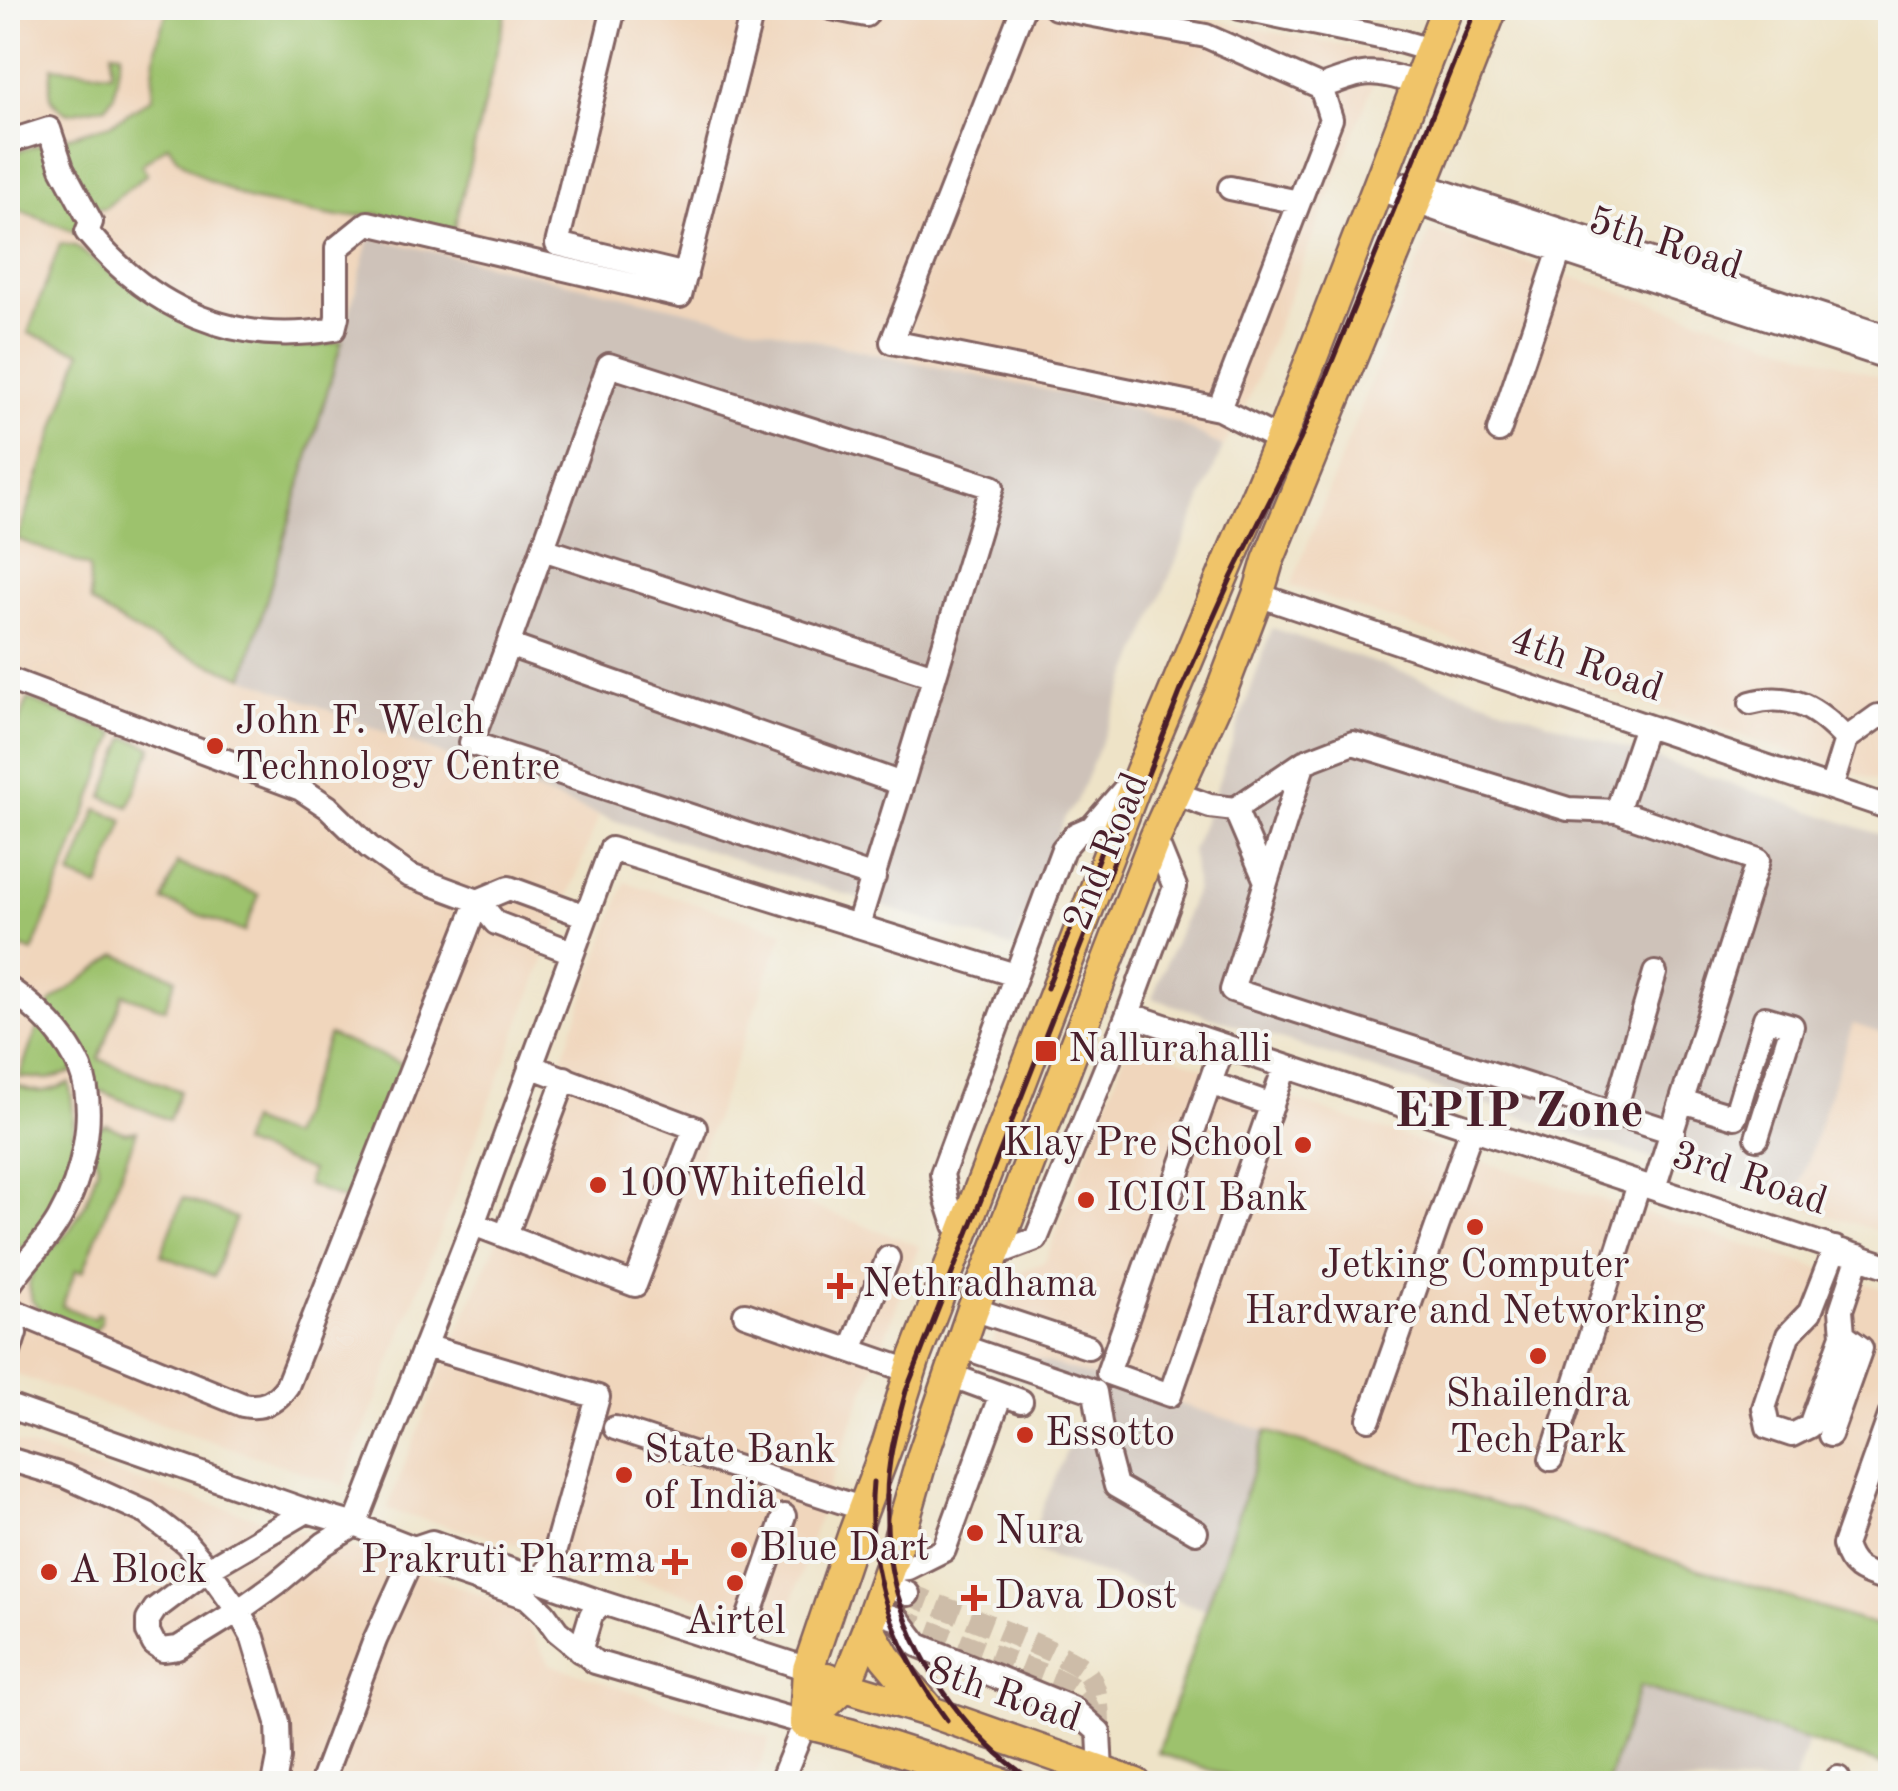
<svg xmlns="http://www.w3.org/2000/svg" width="1898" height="1791" font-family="'Old Standard TT',serif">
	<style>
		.built { fill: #f0d6bc }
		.industrial { fill: #cec2b9 }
		.green { fill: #9dc26d; stroke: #74704c; stroke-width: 2.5 }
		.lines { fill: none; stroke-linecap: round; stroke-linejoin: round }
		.minor-tunnel { stroke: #cdbca8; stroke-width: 22; stroke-dasharray: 22 11; stroke-linecap: butt }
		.minor-casing { stroke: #836462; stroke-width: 28 }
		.major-casing { stroke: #836462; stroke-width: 35 }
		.minor { stroke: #fff; stroke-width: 22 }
		.major { stroke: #f0c469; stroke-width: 30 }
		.rail { stroke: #4a1f2b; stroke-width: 5 }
		.poi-dot { fill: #c8321e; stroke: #f6f6f2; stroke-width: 4 }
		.labels { text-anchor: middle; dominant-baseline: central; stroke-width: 8; stroke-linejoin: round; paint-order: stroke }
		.street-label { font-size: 40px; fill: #4a1f2b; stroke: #f6f6f2 }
		.poi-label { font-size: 40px; fill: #4a1f2b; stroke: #f6f6f2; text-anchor: start }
		.district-label { font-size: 50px; font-weight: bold; fill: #4a1f2b; stroke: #f6f6f2 }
	</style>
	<rect width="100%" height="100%" fill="#f6f6f2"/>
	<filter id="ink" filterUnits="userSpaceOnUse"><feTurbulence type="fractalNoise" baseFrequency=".01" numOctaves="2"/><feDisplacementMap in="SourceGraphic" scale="20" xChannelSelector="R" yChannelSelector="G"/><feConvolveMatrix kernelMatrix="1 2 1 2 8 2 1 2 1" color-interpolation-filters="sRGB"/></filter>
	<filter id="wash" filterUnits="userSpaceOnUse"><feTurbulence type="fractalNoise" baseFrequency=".0048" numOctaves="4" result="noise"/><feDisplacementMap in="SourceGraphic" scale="40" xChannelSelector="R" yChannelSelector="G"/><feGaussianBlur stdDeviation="2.25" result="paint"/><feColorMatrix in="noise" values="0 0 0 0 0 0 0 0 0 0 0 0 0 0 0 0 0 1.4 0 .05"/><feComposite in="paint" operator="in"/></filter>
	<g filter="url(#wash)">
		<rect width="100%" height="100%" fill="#eee3c7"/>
		<path class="built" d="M8 8H1150L1385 54 1240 421 1223 447 1178 423 370 238 244 677 599 816 343 1486 8 1372Z
			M1430 231 1890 380V785L1291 586Z
			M625 882 784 931 698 1163 919 1246 828 1488 784 1628 735 1609 566 1557 387 1510 450 1349 495 1246Z
			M1853 1023 1890 1036V1235L1793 1204Z
			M1130 1041 1361 1123 1890 1291V1630L991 1345 1021 1271 1045 1262Z
			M8 1440 388 1559 511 1607 528 1626 549 1664 770 1738 754 1783H8Z"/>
		<path class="industrial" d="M370 237 871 353 1118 405 1178 423 1223 447 1076 803 1065 817 1013 948 600 816 244 677 342 341Z
			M1272 628 1890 838V1036L1853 1024 1793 1204 1152 998 1196 890 1192 850 1210 806Z
			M991 1345 1266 1431 1206 1610 1026 1548 1087 1402 984 1367Z
			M1639 1685 1808 1741 1794 1783 1607 1784Z"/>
		<path class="green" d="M169 8H507L454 231 377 214 338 217 250 200 210 181 192 170 176 157 168 145 141 165 147 174 105 208H90L80 229 75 232 8 206V154L111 124 152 98C152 67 156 36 169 8Z
			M112 51 121 52 114 95 106 106 69 113C46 105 49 88 52 67L111 73Z
			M60 244 75 246 122 281 233 337 269 345 291 346H314L342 341 244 677C185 655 143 640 91 602L89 567 17 539 81 352 28 333Z
			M28 699 116 734 33 952 8 943V751Z
			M126 737 152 747 129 807 103 797Z
			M97 809 124 820 99 887 71 876Z
			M177 863 259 895 244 932 163 901Z
			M117 955 176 978 165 1009 123 994 99 1059 180 1091 169 1120 94 1088 76 1071 48 1079 19 1077 38 1026 52 1001Z
			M329 1035 407 1066 352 1203 307 1184 311 1171 241 1144 249 1121 290 1137Z
			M69 1083C83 1155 67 1192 24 1249L11 1240 8 1228V1101L14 1084C38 1095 45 1093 69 1083Z
			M107 1125 125 1133 137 1131 83 1272 76 1270 62 1306 94 1319 97 1313 101 1315V1323L93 1332 42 1313 32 1301 29 1284 34 1267 69 1231 86 1203 98 1166 91 1142 97 1128Z
			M183 1198 236 1218 214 1276 161 1255Z
			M1266 1431 1890 1630V1767L1640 1686 1607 1783H1252L1158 1753Z"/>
	</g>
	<g filter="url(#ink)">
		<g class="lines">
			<path class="minor-tunnel" d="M908 1594C936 1605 1074 1655 1086 1672 1099 1689 1099 1711 1099 1732
				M898 1619 1060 1681C1082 1692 1085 1698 1093 1719"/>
			<g class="minor-casing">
				<path id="minor" d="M614 8 557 244 686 275
					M831 8 866 15 868 8
					M1023 8 892 342 1219 409 1280 440
					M1056 8 1206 36 1321 87 1331 119 1219 409
					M1240 8 1399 41 1430 50
					M1321 87C1368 70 1369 69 1417 83
					M8 142 49 129 62 168 91 222 87 232C151 309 233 347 334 329L337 317V248L368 223 680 296 753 8
					M1408 184 1422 185 1890 338
					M1230 188 1299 202
					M1376 188 1444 212 1890 358
					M1499 431 1560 250
					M543 549 934 676
					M1258 595 1890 808
					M508 645 902 784 858 925
					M8 679 301 789 328 807 369 847 408 875 478 901 496 923 572 952
					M1751 703C1792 691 1819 710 1846 739
					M1304 762 1232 990 1673 1132
					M1831 788 1846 739 1878 716 1890 718
					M1174 793 1210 806 1235 809 1304 762 1353 743 1568 809 1617 811 1758 860 1654 1188
					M1235 809 1265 879
					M1617 811 1646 726
					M874 877 471 743 508 645 609 365 992 487 902 784
					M8 988C37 1008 65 1034 80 1068 98 1112 82 1179 59 1219 45 1244 23 1262 8 1287
					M1128 1014 1890 1267
					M1223 1046 1108 1373 1170 1395 1285 1067
					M1210 1083 1272 1105
					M1682 1101 1735 1117 1765 1018 1792 1026 1757 1138
					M1614 1113 1655 973
					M473 1224 635 1285 695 1128 530 1066
					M955 1225 947 1200 942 1174 1063 849 1076 834 1092 827 1131 782
					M506 1235 565 1078
					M1835 1248 1810 1312 1788 1335 1764 1408 1768 1427 1792 1435 1810 1426 1843 1335 1841 1310 1859 1256
					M996 1254 1036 1239 1128 1014 1175 887 1155 838
					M8 1309 243 1405C262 1409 276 1402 287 1386L478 901 509 888 586 916
					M973 1309 1088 1347
					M745 1314 910 1371
					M8 1326 15 1333 8 1355
					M425 1346 598 1397 551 1564 542 1580
					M960 1346 1095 1392 1101 1429 1116 1486 1196 1532
					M851 1350 888 1258
					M950 1375 1021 1401
					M8 1406 307 1511 355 1525 414 1548 422 1561 527 1597 544 1613 557 1631 595 1662 805 1723 780 1784
					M1890 1416 1844 1545C1851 1572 1867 1573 1890 1581
					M1369 1419 1472 1128
					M615 1428 864 1509
					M1830 1435 1861 1348 1843 1335
					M8 1459 65 1476 147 1513 186 1543 208 1569 238 1611 253 1638 278 1722 279 1758 274 1784
					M1551 1459 1639 1184
					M307 1511 208 1569 155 1609 148 1620V1632L154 1644 163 1650 178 1648 238 1611 277 1583 324 1544 355 1525 473 1224 611 849 1015 975
					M414 1548 432 1542 603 1603 808 1669
					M889 1570 908 1568 944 1550 1001 1394
					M884 1584 908 1594
					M874 1611 898 1619 918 1645 1072 1708 1099 1732 1101 1772
					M738 1647 784 1516
					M580 1651 591 1615 603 1603
					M321 1784 375 1640 408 1567 414 1548
					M1836 1784 1838 1778"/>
			</g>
			<g class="major-casing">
				<path id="major" d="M868 1628 885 1657 931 1712
					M827 1678 845 1686 931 1712 1136 1784
					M805 1723 845 1686 868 1628 896 1549 923 1455 973 1309 1155 838 1220 695 1258 595 1268 561 1415 203 1492 8
					M805 1723 808 1669 853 1536 888 1443 915 1357 1141 771 1280 440 1447 8
					M805 1723 849 1734 1003 1784"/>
			</g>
			<use href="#minor" class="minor"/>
			<use href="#major" class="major"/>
			<path class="rail" d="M1047 988 1113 821
				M873 1482C865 1570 895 1650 947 1720
				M1039 1784C972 1744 920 1670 898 1596 888 1565 886 1529 887 1497 887 1460 897 1425 906 1391L1181 690 1232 576 1300 440 1476 8"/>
		</g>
	</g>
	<g class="poi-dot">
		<circle cx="215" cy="746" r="10"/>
		<rect x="1034" y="1039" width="24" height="24" rx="5"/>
		<circle cx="1303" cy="1145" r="10"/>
		<circle cx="598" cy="1185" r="10"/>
		<circle cx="1086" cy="1200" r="10"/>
		<circle cx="1475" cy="1227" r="10"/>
		<path d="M835 1271h10v10h10v10h-10v10h-10v-10h-10v-10h10z"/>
		<circle cx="1538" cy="1356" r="10"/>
		<circle cx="1025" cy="1435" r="10"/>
		<circle cx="624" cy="1475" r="10"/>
		<circle cx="975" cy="1533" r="10"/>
		<circle cx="739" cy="1550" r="10"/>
		<path d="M670 1547h10v10h10v10h-10v10h-10v-10h-10v-10h10z"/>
		<circle cx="49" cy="1572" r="10"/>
		<circle cx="735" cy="1583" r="10"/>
		<path d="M969 1583h10v10h10v10h-10v10h-10v-10h-10v-10h10z"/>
	</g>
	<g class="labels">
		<g class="street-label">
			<text transform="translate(1665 245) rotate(18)">5th Road</text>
			<text transform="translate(1586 666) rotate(19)">4th Road</text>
			<text transform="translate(1108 852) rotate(-68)">2nd Road</text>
			<text transform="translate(1749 1180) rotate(18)">3rd Road</text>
			<text transform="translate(1004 1696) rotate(19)">8th Road</text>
		</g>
		<g class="poi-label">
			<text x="235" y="723">John F. Welch<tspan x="235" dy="46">Technology Centre</tspan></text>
			<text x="1068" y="1051">Nallurahalli</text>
			<text x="1283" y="1145" text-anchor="end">Klay Pre School</text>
			<text x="618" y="1185">100Whitefield</text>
			<text x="1106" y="1200">ICICI Bank</text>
			<text x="1475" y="1267" text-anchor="middle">Jetking Computer<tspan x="1475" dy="46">Hardware and Networking</tspan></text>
			<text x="862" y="1286">Nethradhama</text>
			<text x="1538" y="1396" text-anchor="middle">Shailendra<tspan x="1538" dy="46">Tech Park</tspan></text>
			<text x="1045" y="1435">Essotto</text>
			<text x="644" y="1452">State Bank<tspan x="644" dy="46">of India</tspan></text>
			<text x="995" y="1533">Nura</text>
			<text x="759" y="1550">Blue Dart</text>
			<text x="655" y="1562" text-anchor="end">Prakruti Pharma</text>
			<text x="69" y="1572">A Block</text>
			<text x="994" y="1598">Dava Dost</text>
			<text x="735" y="1623" text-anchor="middle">Airtel</text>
		</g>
		<g class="district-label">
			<text x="1519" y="1113">EPIP Zone</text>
		</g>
	</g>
	<rect width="1898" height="1791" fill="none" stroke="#f6f6f2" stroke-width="40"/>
</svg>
